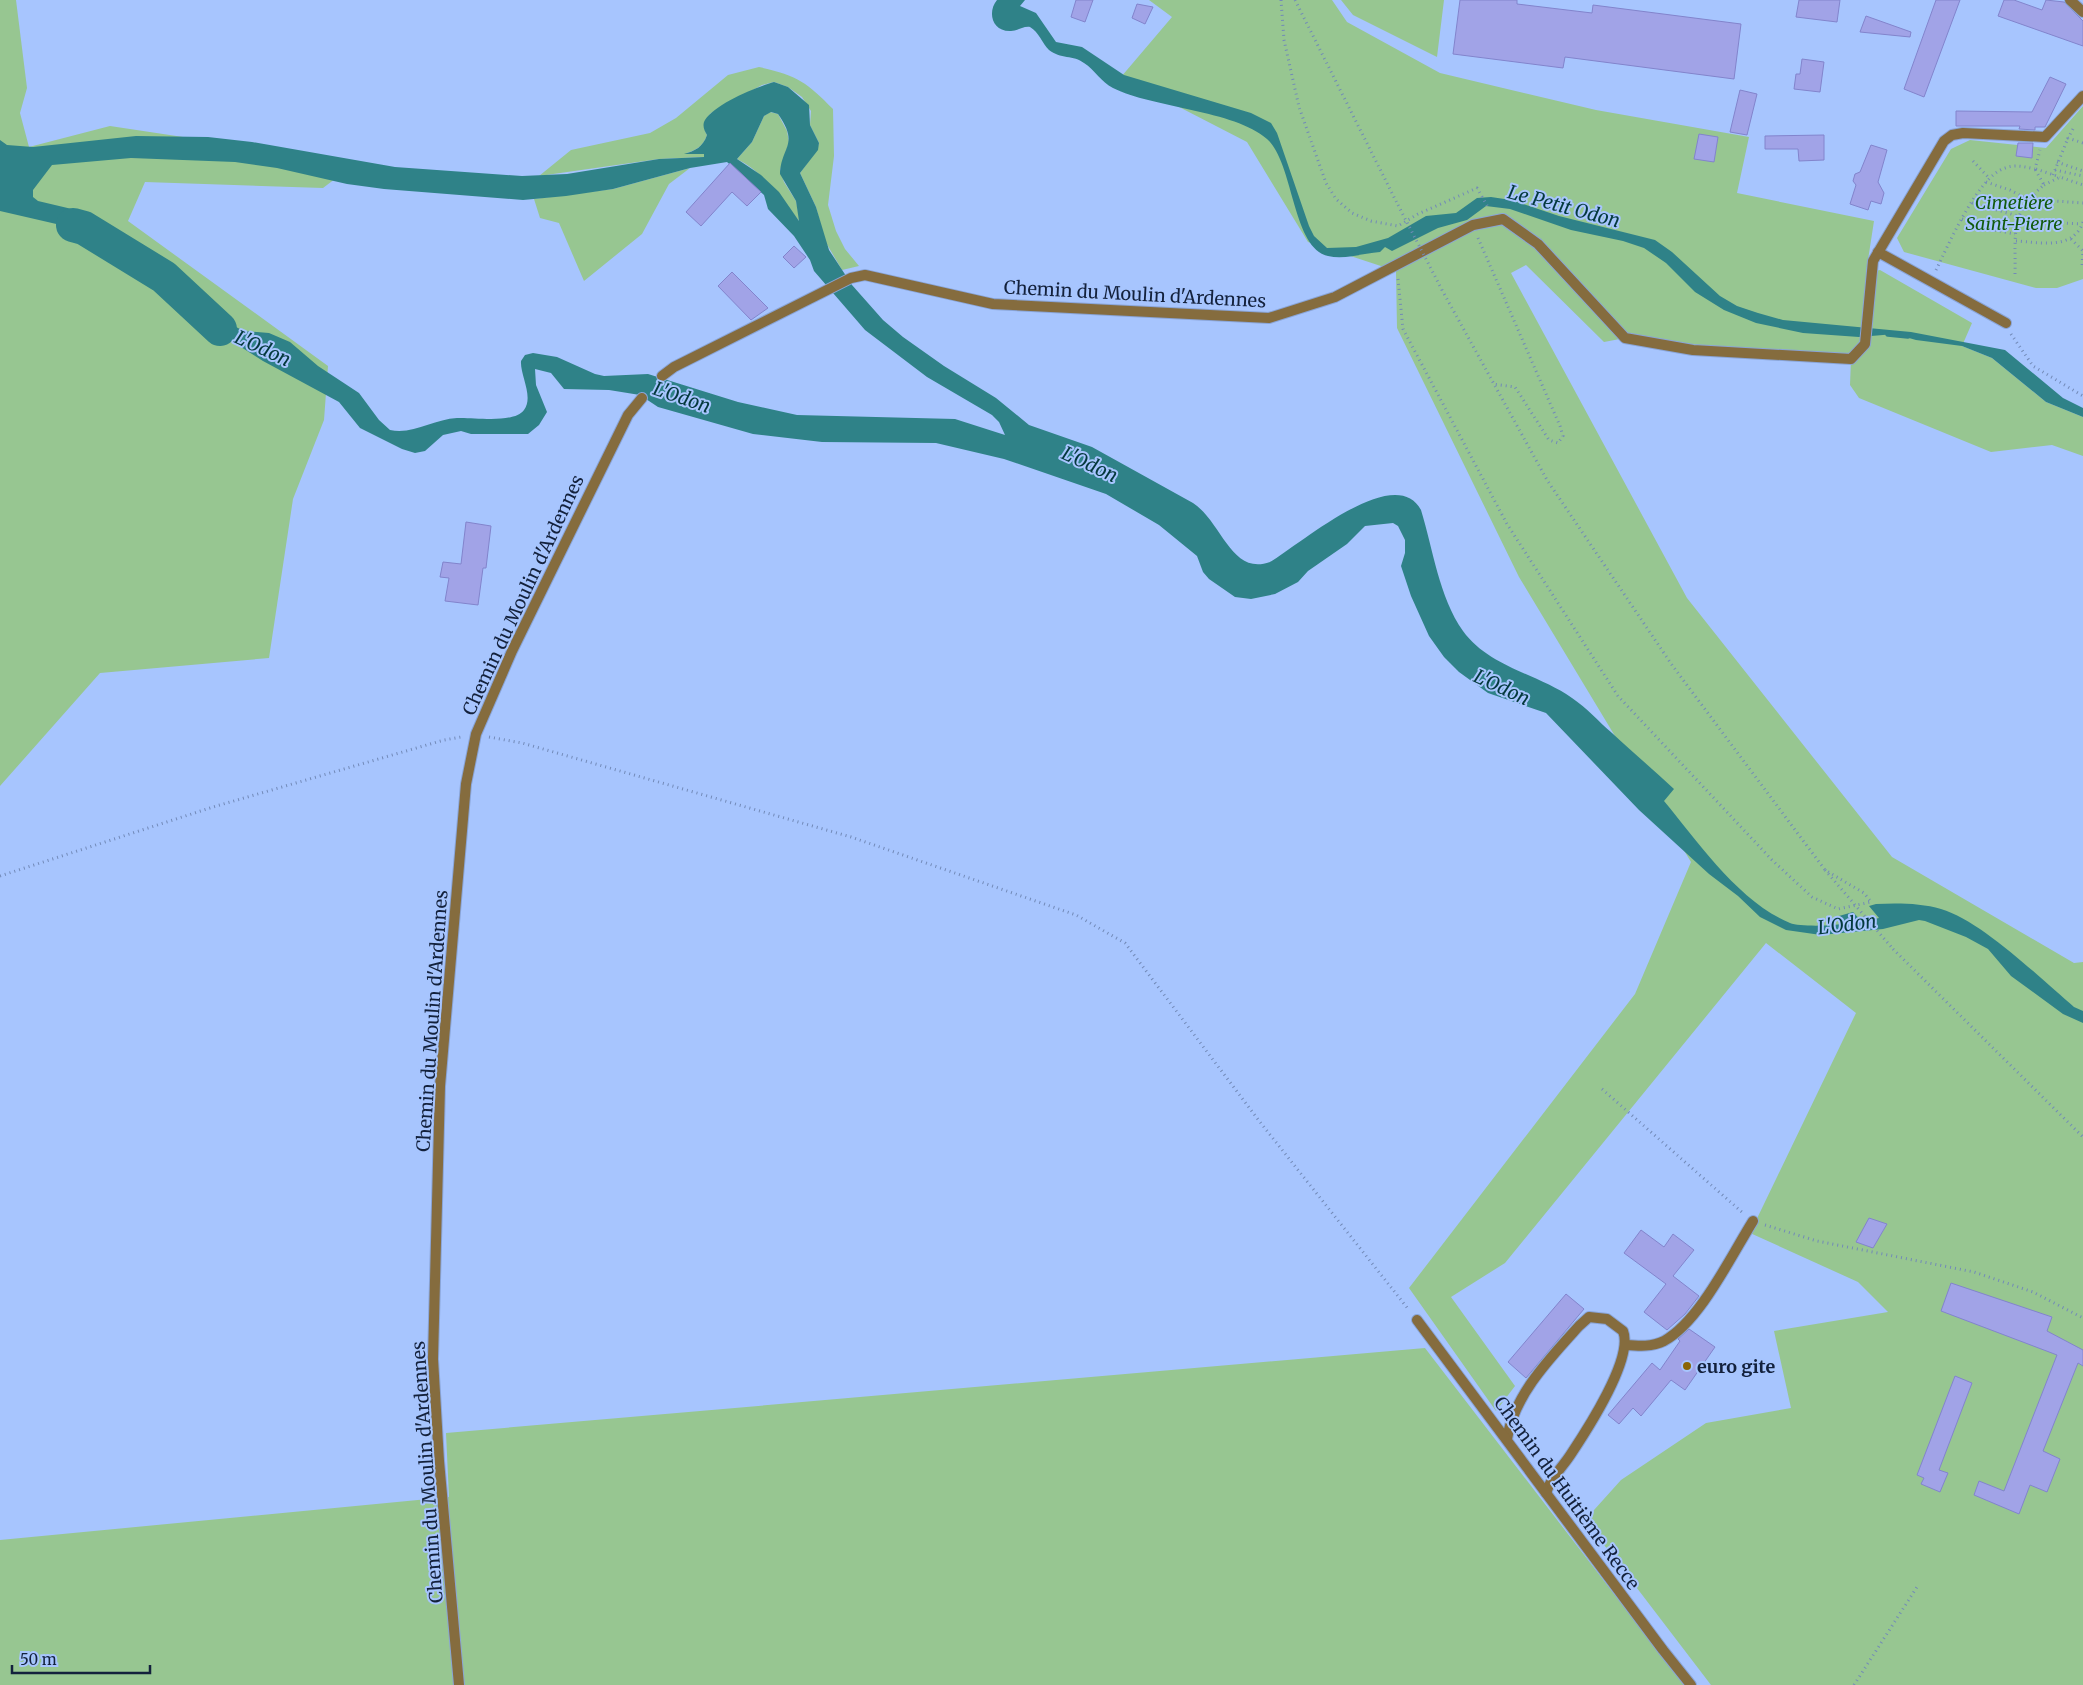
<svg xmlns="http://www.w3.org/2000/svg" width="2083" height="1685" font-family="Merriweather,serif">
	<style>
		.green { fill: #97c691 }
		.water { fill: #2f8288; fill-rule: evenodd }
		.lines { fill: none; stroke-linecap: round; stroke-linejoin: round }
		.stream { stroke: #2f8288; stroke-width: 5.5 }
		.river { stroke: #2f8288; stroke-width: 34 }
		.building { fill: #a1a3e7; stroke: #8284cc }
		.lane-casing { stroke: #89a4d7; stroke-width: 12 }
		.street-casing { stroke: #89a4d7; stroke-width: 12 }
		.path { stroke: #728ab8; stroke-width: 3; stroke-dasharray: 1 4; stroke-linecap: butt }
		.lane { stroke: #856c3e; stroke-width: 10 }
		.street { stroke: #856c3e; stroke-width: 10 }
		.path-bridge { stroke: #728ab8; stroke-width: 3; stroke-dasharray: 1 4; stroke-linecap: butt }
		.poi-dot { fill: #8b6505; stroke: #a7c5fe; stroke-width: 2 }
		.labels { text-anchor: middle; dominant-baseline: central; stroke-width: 4; stroke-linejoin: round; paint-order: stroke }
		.park-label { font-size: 18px; font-style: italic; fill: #125a0c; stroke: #a7c5fe }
		.street-label { font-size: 18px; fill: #13213c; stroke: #a7c5fe }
		.poi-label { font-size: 18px; font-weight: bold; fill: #13213c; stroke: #a7c5fe; text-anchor: start }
		.water-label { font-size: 19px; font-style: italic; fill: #04393d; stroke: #a7c5fe }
	</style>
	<rect width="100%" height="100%" fill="#a7c5fe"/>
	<path class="green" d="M0 0H16L27 88 20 113 29 147 110 126 356 163 323 188 145 182 128 221 328 366 324 420 293 499 269 658 100 673 0 786Z
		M1149 0H1332L1347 22 1440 73 1596 110 1749 137 1737 193 1874 221 1866 273 1880 270 1972 323 1962 346 1992 358 2046 402 2083 417V456L2052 445 1991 452 1859 398 1850 385 1851 359 1693 350 1625 338 1604 342 1526 265 1511 273 1687 598 1892 857 2074 963 2083 962V1685H1711L1585 1520 1621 1480 1706 1423 1791 1408 1774 1331 1888 1312 1858 1282 1750 1233 1856 1013 1766 943 1505 1263 1451 1297 1515 1386 1496 1411 1409 1288 1635 994 1691 862 1519 577 1397 328 1396 271 1308 242 1247 142 1121 77 1172 17Z
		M1341 0H1444L1437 57 1353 15Z
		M759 67C796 75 807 82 833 109L834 156 828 205 836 231 845 249 859 266 842 270 825 241 816 207 800 173 817 150 819 143 810 125 811 111 802 97 788 87 774 82 762 85 711 113C705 120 702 126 707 135 704 145 697 150 687 153L704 154V157L659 159 539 176 571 150 650 133 676 118 728 75Z
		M2083 106V279L2057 288H2036L1904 252 1897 238 1951 149 1970 140 2046 148Z
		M770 112 778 114 787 131 789 142 780 170 784 182 796 201 800 222C780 197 766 174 737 159L752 142 764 116Z
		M690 168 669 184 642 234 584 281 559 223 540 218 534 199 613 189Z
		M1425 1348 1684 1685H0V1540L449 1497 446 1433Z"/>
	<path class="water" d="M997 0H1025L1020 6 1036 13 1056 42 1082 47 1124 75 1251 113 1271 123 1277 133 1309 226 1314 236 1327 248 1356 247 1388 238 1426 216 1456 213 1477 198 1491 197 1511 200 1559 216 1655 240 1672 252 1720 296 1737 306 1758 313 1783 320 1911 332 2005 350 2063 398 2083 408V417L2046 402 1992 358 1962 346 1916 340 1895 334 1859 337 1803 333 1756 323 1724 310 1695 292 1666 263 1644 248 1623 241 1571 230 1510 209 1486 206 1467 220 1438 228 1392 251 1385 247 1380 252C1363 253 1345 260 1328 256 1292 248 1294 163 1267 139 1234 110 1153 108 1113 88 1101 82 1095 70 1084 63 1074 55 1060 59 1049 50 1042 43 1039 32 1030 27 1023 26 1018 31 1011 31 992 32 987 12 997 0Z
		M774 82 788 87 809 105 810 125 819 143 818 150 800 173 816 207 829 250 852 285 883 320 903 337 944 366 996 398 1029 425 1092 447 1193 503C1222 522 1231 576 1270 562 1298 546 1395 461 1421 510 1433 549 1439 597 1463 631 1489 667 1538 674 1572 698 1587 708 1598 721 1612 733 1632 752 1654 770 1674 789L1664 801C1698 842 1739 902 1790 923 1800 927 1836 926 1847 923L1839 916 1853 912 1862 922 1879 918 1869 906 1876 904C1897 903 1921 903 1941 909 1982 921 2041 979 2074 1007L2083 1011V1023L2063 1014 2011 976 1988 949 1966 937 1925 921 1919 920 1883 929 1821 935 1786 930 1760 917 1738 896 1709 874 1639 810 1546 713 1488 693 1459 672 1444 657 1429 636 1411 596 1401 566 1405 553V540L1398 526 1393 523 1365 526 1347 544 1308 571 1298 582 1275 594 1251 599 1235 597 1209 579 1203 572 1197 556 1159 525 1106 494 1004 459 936 443 822 442 753 434 658 407 640 395 609 390 564 389 551 373 535 369 536 385 547 412 539 425 528 434H471L461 431 443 435 425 451 415 453 402 449 360 428 339 402 263 361 214 330 200 317 186 294 167 277 78 229 0 211V140L7 145 33 147 136 136 208 137 252 142 395 167 522 176 567 174 659 159 704 157V154H684C695 151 703 147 707 135 704 130 702 125 705 120 715 104 756 87 774 82ZM771 112 778 114C800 145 781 146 780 174L796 201 799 221 779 192 761 175 737 159 752 142 764 116ZM131 158 235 162 277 168 347 184 384 189 523 200 566 196 613 189 690 168 727 162 764 195 768 209 794 236 810 260 814 271 865 330 927 377 992 415 999 422 1005 435 955 419 797 415 738 402 648 374 604 376 595 374 557 357 533 353 525 355 521 361C520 375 534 397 524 410 514 424 473 417 457 418 434 419 413 435 390 430L379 420 359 393 318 366 290 342 269 333 244 331 228 323 186 280 169 267 148 257 76 210 38 201 33 197V190L52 165Z"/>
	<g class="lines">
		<path class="stream" d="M1888 334 1908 336"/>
		<path class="river" d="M73 225 84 228 164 277 220 329"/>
	</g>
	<path class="building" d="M1076 0H1093L1085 22 1071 17Z
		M1460 0H1517V4L1592 13 1593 5 1741 24 1734 79 1565 57 1563 68 1453 54Z
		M1799 0H1840L1837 22 1796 17Z
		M1936 0H1960L1924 97 1904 89Z
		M2004 0H2014L2042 10 2046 0 2064 2 2083 21V46L1998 16Z
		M1137 4 1153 7 1145 24 1132 18Z
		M1866 16 1911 32 1910 37 1860 32Z
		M1802 59 1824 62 1820 92 1794 89 1796 74H1800Z
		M2050 77 2066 84 2045 127H2035V130L2019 129 2020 126H1956V111L2032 112Z
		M1740 90 1757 94 1747 135 1730 132Z
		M1699 134 1718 137 1714 162 1694 159Z
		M1824 135V160L1799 161 1798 149H1765V136Z
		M2018 143H2033L2032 158 2016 156Z
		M1871 145 1887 150 1878 182 1884 193 1881 204 1871 201 1868 210 1850 204 1856 185 1853 181 1855 174 1860 172Z
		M730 163 761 192 747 206 732 192 701 226 686 212Z
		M794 246 806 257 794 268 783 257Z
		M732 272 768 308 751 320 718 286Z
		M466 522 491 526 486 568H483L478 605 445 601 449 578 440 577 443 562 461 564Z
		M1869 1218 1887 1224 1873 1248 1856 1242Z
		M1641 1230 1664 1247 1673 1234 1694 1250 1673 1276 1699 1296 1685 1314 1667 1330 1644 1312 1666 1284 1624 1253Z
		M1951 1283 2052 1317 2047 1331 2083 1350V1366L2078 1363 2043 1451 2060 1459 2047 1492 2030 1485 2019 1514 1974 1495 1979 1481 2004 1491 2057 1355 1941 1311Z
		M1566 1294 1584 1309 1526 1378 1508 1362Z
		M1689 1329 1715 1347 1685 1390 1671 1380 1641 1416 1633 1408 1619 1424 1608 1415 1652 1363 1660 1370 1680 1341 1678 1339Z
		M1955 1376 1972 1383 1939 1470 1948 1473 1940 1492 1921 1484 1924 1478 1917 1475Z"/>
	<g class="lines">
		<g class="lane-casing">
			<path id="lane" d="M1878 252 2006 323
				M1626 1345C1639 1346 1652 1347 1664 1341 1700 1321 1731 1256 1753 1221
				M1507 1439C1514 1395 1550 1358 1579 1326L1589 1317 1607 1319 1623 1331C1634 1358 1587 1430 1571 1454 1562 1468 1551 1477 1546 1493"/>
		</g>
		<g class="street-casing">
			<path id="street" d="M2070 0 2083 12
				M662 376 674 367 851 278 865 275 993 304 1269 318 1335 297 1473 225 1503 219 1538 244 1625 338 1693 350 1851 359 1865 344 1873 261 1944 141 1952 135 1963 133 2045 137 2083 96
				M1417 1320 1663 1650 1691 1685
				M459 1685 439 1461 433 1359 440 1086 466 784 476 734 512 651 628 415 642 398"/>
		</g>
		<path class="path" d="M1281 0 1284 40 1299 107 1326 183 1336 199 1352 213 1371 221 1398 226 1418 214 1477 188 1489 209
			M1295 0 1398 205
			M2073 129 2068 138 2083 143
			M1973 161 1990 179
			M2057 162 2083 171
			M2036 169 2060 177
			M2055 170 2083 176
			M2053 175 2068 138
			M1986 182 2010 190 2027 199 2083 203
			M2044 185 2060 177 2083 185
			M1972 203 2018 216
			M1962 219 1989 229 2015 234
			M2017 221 2082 224
			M1478 238 1560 426 1563 436 1558 443 1549 440 1515 387 1493 384
			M2071 239 2083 251 2082 267
			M2016 241C2039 242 2073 251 2083 222
			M1936 270C1948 246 1978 176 2005 168 2015 164 2025 167 2035 169L2040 150
			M2015 274C2016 232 2009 214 2044 185L2035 169
			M1398 279 1403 329 1507 524 1618 696 1772 860 1812 897 1838 909 1871 902 1864 893 1825 870 1672 665 1547 480 1442 290
			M2011 334 2033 366 2083 396
			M489 737 522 743 851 837 1076 915 1125 943 1260 1122 1409 1310
			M0 876 213 807 444 740 461 737
			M1893 949 2083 1137
			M1602 1089 1743 1213
			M1765 1225 1817 1241 1974 1272 2033 1292 2083 1318
			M1854 1685 1917 1587"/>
		<use href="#lane" class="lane"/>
		<use href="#street" class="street"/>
		<path class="path-bridge" d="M1398 205 1442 290
			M1825 870 1893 949"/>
	</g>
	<circle class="poi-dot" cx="1687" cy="1366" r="5"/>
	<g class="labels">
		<g class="park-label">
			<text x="2014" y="202">Cimetière<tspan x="2014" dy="21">Saint-Pierre</tspan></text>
		</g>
		<g class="street-label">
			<text transform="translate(1135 294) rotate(3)">Chemin du Moulin d'Ardennes</text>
			<text transform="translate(523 595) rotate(-65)">Chemin du Moulin d'Ardennes</text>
			<text transform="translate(432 1021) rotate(-86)">Chemin du Moulin d'Ardennes</text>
			<text transform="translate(427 1472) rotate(-94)">Chemin du Moulin d'Ardennes</text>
			<text transform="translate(1567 1493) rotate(54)">Chemin du Huitième Recce</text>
		</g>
		<g class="poi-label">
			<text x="1697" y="1366">euro gite</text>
		</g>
		<g class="water-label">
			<text transform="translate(1564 206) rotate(15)">Le Petit Odon</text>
			<text transform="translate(263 348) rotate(25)">L'Odon</text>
			<text transform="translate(682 397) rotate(19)">L'Odon</text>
			<text transform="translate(1090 464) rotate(25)">L'Odon</text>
			<text transform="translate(1502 687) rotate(25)">L'Odon</text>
			<text transform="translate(1847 924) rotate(-7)">L'Odon</text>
		</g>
	</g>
	<path d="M12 1665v8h138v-8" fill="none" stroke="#13213c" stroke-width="2.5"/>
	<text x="20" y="1665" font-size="15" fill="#13213c" stroke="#a7c5fe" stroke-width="4" paint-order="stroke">50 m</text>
</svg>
